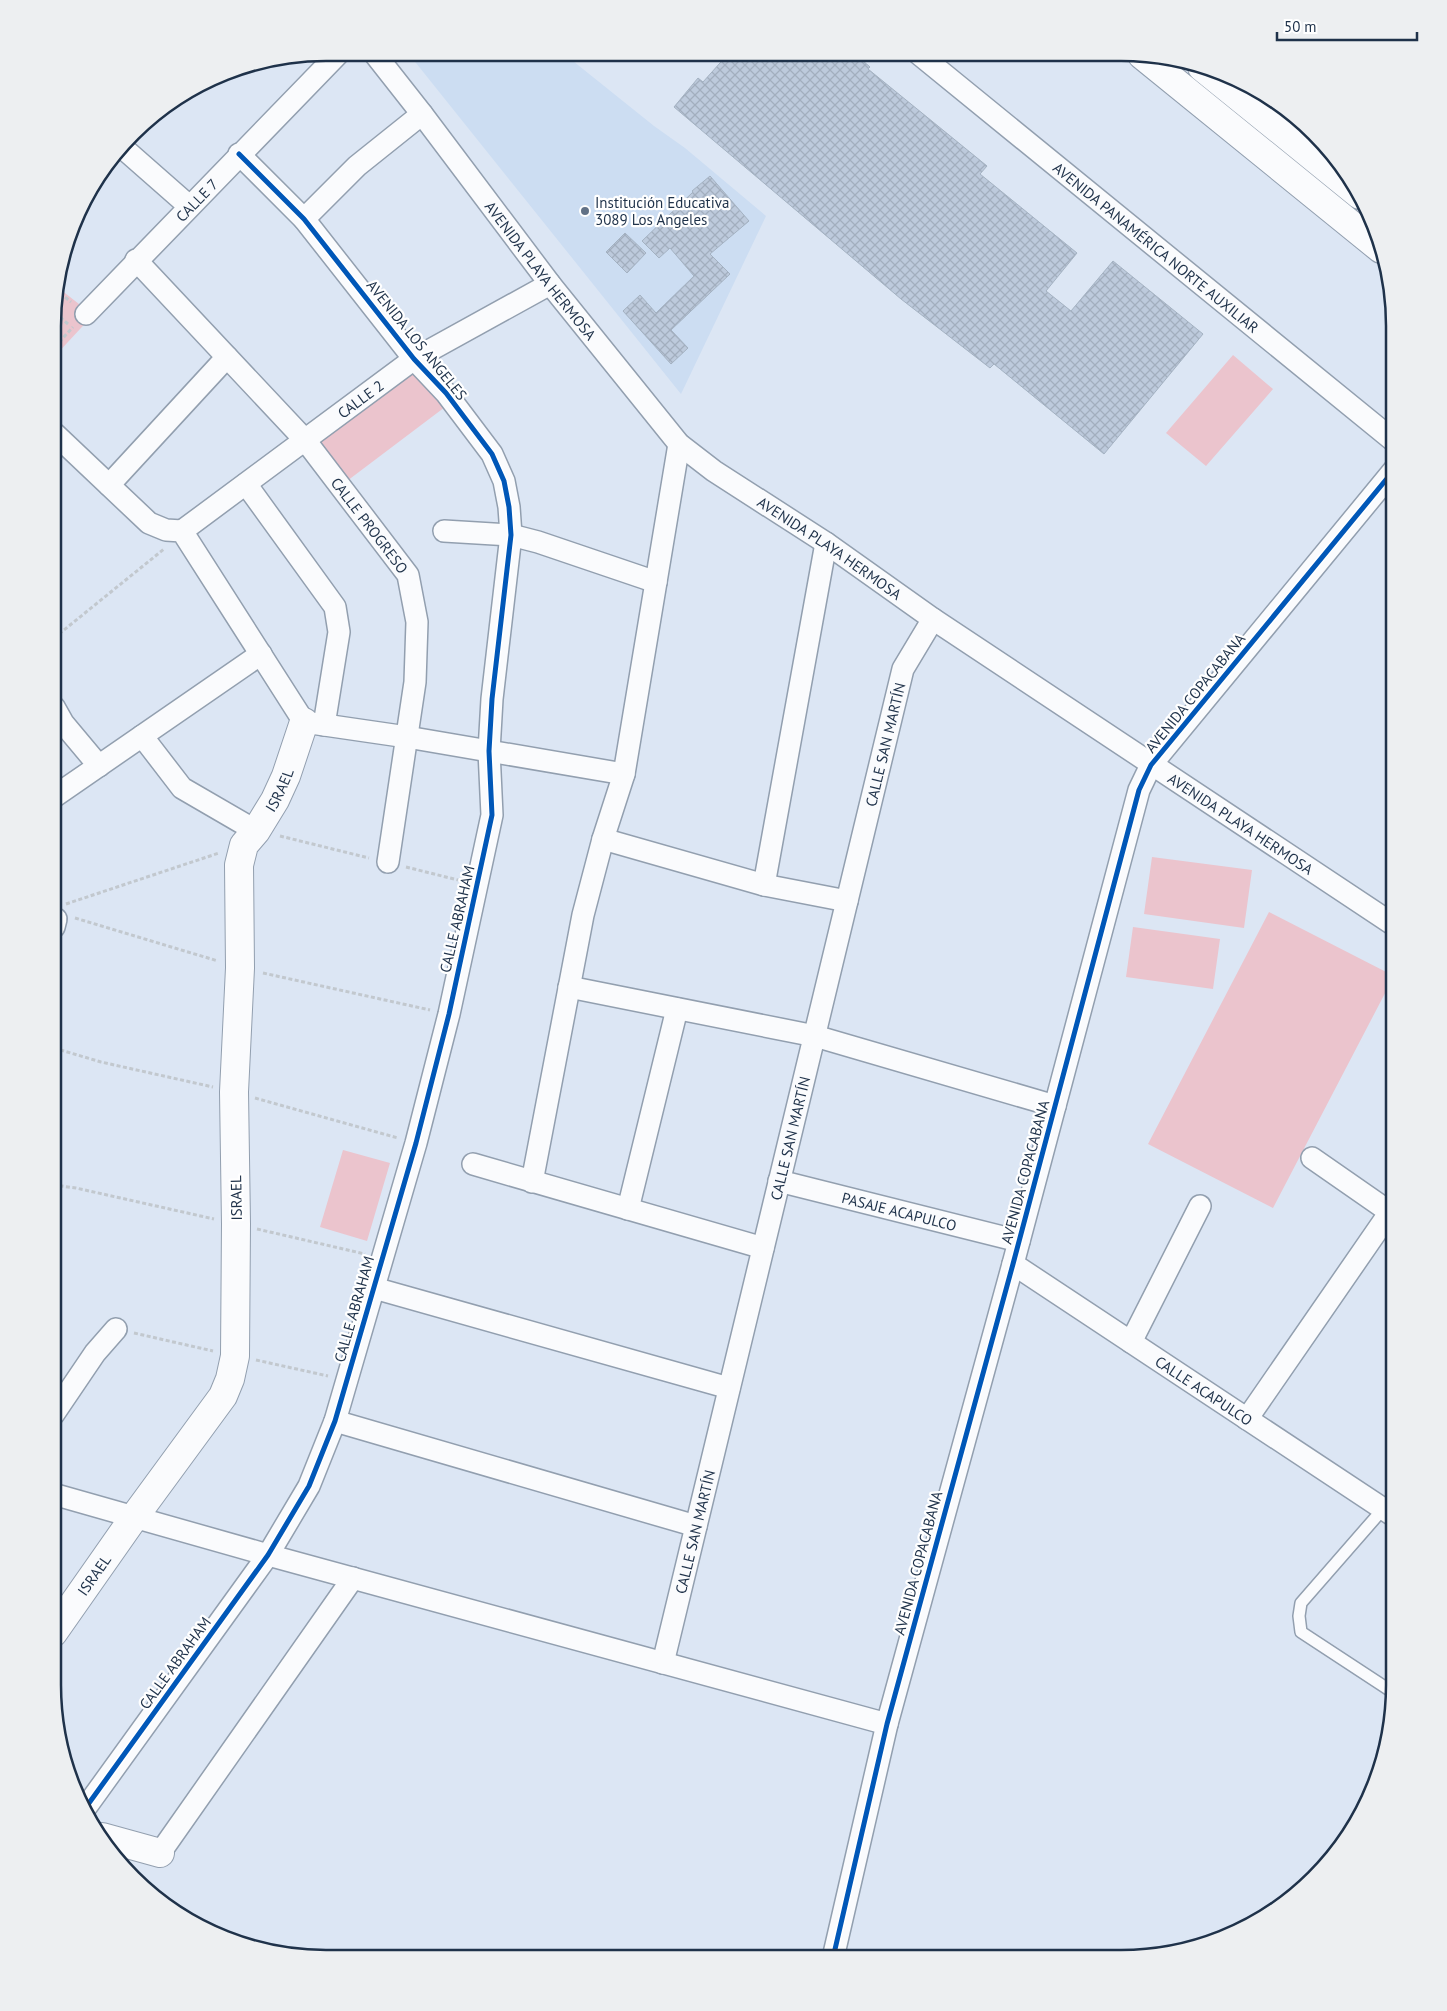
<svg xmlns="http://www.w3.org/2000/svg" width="1447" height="2011" font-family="'PT Sans',sans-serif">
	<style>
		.built { fill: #ccddf2 }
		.park { fill: #ebc4cd }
		.building { fill: url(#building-cross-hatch); stroke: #a4b2c2 }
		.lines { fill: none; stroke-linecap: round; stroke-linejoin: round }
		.lane-casing { stroke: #929faf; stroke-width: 14 }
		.street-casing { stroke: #929faf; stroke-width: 24 }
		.secondary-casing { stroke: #929faf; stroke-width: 30 }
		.highway-casing { stroke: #929faf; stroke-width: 30 }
		.path { stroke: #c2c8ce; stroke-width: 3; stroke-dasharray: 4 2.5; stroke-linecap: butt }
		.lane { stroke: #fafbfd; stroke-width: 11 }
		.street { stroke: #fafbfd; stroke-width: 21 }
		.secondary { stroke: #fafbfd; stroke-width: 28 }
		.highway { stroke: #fafbfd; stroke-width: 28 }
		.cycleway-casing { stroke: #fff; stroke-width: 8 }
		.cycleway { stroke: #0057b8; stroke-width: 5 }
		.poi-dot { fill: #617186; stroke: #fff; stroke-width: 2 }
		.labels { text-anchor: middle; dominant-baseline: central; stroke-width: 4.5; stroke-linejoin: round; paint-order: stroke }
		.street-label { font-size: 15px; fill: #1f324a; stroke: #fff }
		.poi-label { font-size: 15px; fill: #1f324a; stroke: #fff; text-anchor: start }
		.rim { fill: none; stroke: #1f324a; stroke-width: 2.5 }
	</style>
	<defs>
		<pattern id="building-cross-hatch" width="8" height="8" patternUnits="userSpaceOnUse" patternTransform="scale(1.25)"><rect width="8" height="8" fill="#bdcadc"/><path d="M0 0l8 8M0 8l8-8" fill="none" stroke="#a2aebe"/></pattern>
	</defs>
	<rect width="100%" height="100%" fill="#dce6f4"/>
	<path class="built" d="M408 53H563L654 126 685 148 766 216 681 394Z"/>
	<path class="park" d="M56 286 93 315 55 356V290Z
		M1233 355 1273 389 1206 466 1166 433Z
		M409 372H422L449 404 347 481 317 441Z
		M1152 857 1252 870 1244 928 1144 914Z
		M1269 912 1394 976 1273 1208 1148 1144Z
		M1133 927 1220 939 1213 989 1126 977Z
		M343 1150 390 1163 367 1241 320 1227Z"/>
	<path class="building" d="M728 54H855L870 67 868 69 987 166 980 174 1077 253 1046 291 1071 311 1113 261 1203 334 1104 454 994 364 990 368 901 299 674 107 698 78 703 82Z
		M710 176 749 221 710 254 730 274 671 330 688 348 671 364 623 311 640 295 656 313 694 276 670 248 659 258 642 241 693 192 692 191Z
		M625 233 646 253 627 273 606 252Z"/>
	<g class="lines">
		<g class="lane-casing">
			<path id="lane" d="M1383 1509 1301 1603 1299 1616 1301 1632 1394 1693"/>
		</g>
		<g class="street-casing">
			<g id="street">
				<path id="s1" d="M374 53 422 114 550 284 679 444 714 471 826 543 933 619 1394 925"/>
				<path id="s2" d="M919 54 1394 441"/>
				<path d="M123 148 189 206"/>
				<path d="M304 219 357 166 422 114"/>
				<path id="s3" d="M136 260 305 440 408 575 417 622 415 682 388 862"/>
				<path id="s4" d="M86 314 339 53"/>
				<path d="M55 434 149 523 166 530 182 531 304 722 407 737 624 774"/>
				<path d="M246 484 335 607 339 632 324 725"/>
				<path d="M109 485 227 357"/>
				<path id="s5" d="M182 531 414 359 550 284"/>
				<path d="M444 531 511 535 538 542 656 582"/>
				<path d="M54 707 63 723 99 766"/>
				<path d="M142 736 182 788 256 831"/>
				<path d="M55 796 261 654"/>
				<path d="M603 839 764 885 847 901"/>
				<path d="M764 885 826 543"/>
				<path d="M54 927 56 919"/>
				<path d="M569 987 815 1036 1055 1106"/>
				<path d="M1312 1158 1394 1215"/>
				<path d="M473 1164 763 1248"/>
				<path id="s6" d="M779 1181 1019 1241"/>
				<path d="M532 1182 583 915 603 839 624 774 679 444"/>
				<path d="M628 1209 677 1009"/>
				<path id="s7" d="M1013 1264 1394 1516"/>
				<path d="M374 1288 729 1388"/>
				<path d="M1131 1342 1200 1206"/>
				<path d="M53 1415 95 1353 116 1329"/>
				<path d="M1247 1419 1390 1212"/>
				<path d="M335 1421 696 1526"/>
				<path d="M53 1494 268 1555 887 1724"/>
				<path id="s8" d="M663 1663 903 669 933 619"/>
				<path d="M84 1810 268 1555 309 1486 335 1421 416 1143 449 1014 492 815 489 751 492 699 511 535 509 507 504 481 492 454 446 393 414 359 304 219 239 154"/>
				<path d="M160 1853 353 1578"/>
				<path d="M833 1958 887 1724 1013 1264 1139 790 1151 765 1394 470"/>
			</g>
		</g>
		<g class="secondary-casing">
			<g id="secondary">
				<path id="s9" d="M53 1633 135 1516 223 1396 230 1379 235 1356 236 1224 234 1092 240 968 239 865 244 845 256 831 275 800 286 776 304 722"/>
				<path d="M102 1837 160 1853"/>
			</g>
		</g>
		<g class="highway-casing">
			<path id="highway" d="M1142 55 1381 249
				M1202 67 1360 195"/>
		</g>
		<path class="path" d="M55 289 71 302
			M55 313 68 324
			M55 347 73 327
			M54 638 164 549
			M280 836 369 858
			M406 867 458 880
			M66 904 219 853
			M75 918 218 961
			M263 973 430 1010
			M54 1048 101 1062 213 1087
			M255 1098 398 1138
			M53 1185 76 1188 214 1219
			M257 1229 365 1254
			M134 1333 213 1351
			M256 1360 328 1376"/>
		<use href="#lane" class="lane"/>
		<use href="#street" class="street"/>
		<use href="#secondary" class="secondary"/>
		<use href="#highway" class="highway"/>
		<g class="cycleway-casing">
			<path id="cycleway" d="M84 1810 268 1555 309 1486 335 1421 416 1143 449 1014 492 815 489 751 492 699 511 535 509 507 504 481 492 454 446 393 414 359 304 219 239 154
				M833 1958 887 1724 1013 1264 1139 790 1151 765 1394 470"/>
		</g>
		<use href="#cycleway" class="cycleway"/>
	</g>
	<circle class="poi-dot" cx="585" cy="211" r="5"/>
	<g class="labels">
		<g class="street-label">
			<text stroke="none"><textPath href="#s4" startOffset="159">CALLE 7</textPath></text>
			<text stroke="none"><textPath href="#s2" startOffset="306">AVENIDA PANAMÉRICA NORTE AUXILIAR</textPath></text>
			<text stroke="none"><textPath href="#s1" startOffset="274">AVENIDA PLAYA HERMOSA</textPath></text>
			<text transform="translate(417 340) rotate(51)">AVENIDA LOS ANGELES</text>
			<text stroke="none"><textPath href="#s5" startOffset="222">CALLE 2</textPath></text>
			<text stroke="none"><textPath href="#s3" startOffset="354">CALLE PROGRESO</textPath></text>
			<text stroke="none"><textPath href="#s1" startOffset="679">AVENIDA PLAYA HERMOSA</textPath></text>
			<text transform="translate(1195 693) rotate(-51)">AVENIDA COPACABANA</text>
			<text stroke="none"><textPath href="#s8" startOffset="945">CALLE SAN MARTÍN</textPath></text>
			<text stroke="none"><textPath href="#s9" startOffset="911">ISRAEL</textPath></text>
			<text stroke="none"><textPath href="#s1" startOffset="1174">AVENIDA PLAYA HERMOSA</textPath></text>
			<text transform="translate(457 919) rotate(-77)">CALLE ABRAHAM</text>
			<text stroke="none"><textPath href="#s8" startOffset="540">CALLE SAN MARTÍN</textPath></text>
			<text transform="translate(1025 1172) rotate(-75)">AVENIDA COPACABANA</text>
			<text transform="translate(236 1198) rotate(-91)">ISRAEL</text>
			<text stroke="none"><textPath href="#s6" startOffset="124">PASAJE ACAPULCO</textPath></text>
			<text transform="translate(354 1309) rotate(-74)">CALLE ABRAHAM</text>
			<text stroke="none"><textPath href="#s7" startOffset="229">CALLE ACAPULCO</textPath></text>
			<text stroke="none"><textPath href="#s8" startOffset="135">CALLE SAN MARTÍN</textPath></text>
			<text transform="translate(918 1563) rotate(-75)">AVENIDA COPACABANA</text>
			<text stroke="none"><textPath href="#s9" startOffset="71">ISRAEL</textPath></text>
			<text transform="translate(175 1663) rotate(-54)">CALLE ABRAHAM</text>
		</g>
		<g class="poi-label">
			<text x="595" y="202">Institución Educativa<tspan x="595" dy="17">3089 Los Angeles</tspan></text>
		</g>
	</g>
	<path d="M0 0H1447V2011H0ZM326 61H1121A265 265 0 0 1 1386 326V1685A265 265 0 0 1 1121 1950H326A265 265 0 0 1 61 1685V326A265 265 0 0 1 326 61Z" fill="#edeff1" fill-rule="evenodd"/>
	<path class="rim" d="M326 61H1121A265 265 0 0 1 1386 326V1685A265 265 0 0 1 1121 1950H326A265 265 0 0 1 61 1685V326A265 265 0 0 1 326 61Z"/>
	<path d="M1277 32v8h140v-8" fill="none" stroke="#1f324a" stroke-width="2.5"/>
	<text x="1284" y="32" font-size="15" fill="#1f324a" stroke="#ffffff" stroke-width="4" paint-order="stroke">50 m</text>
</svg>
